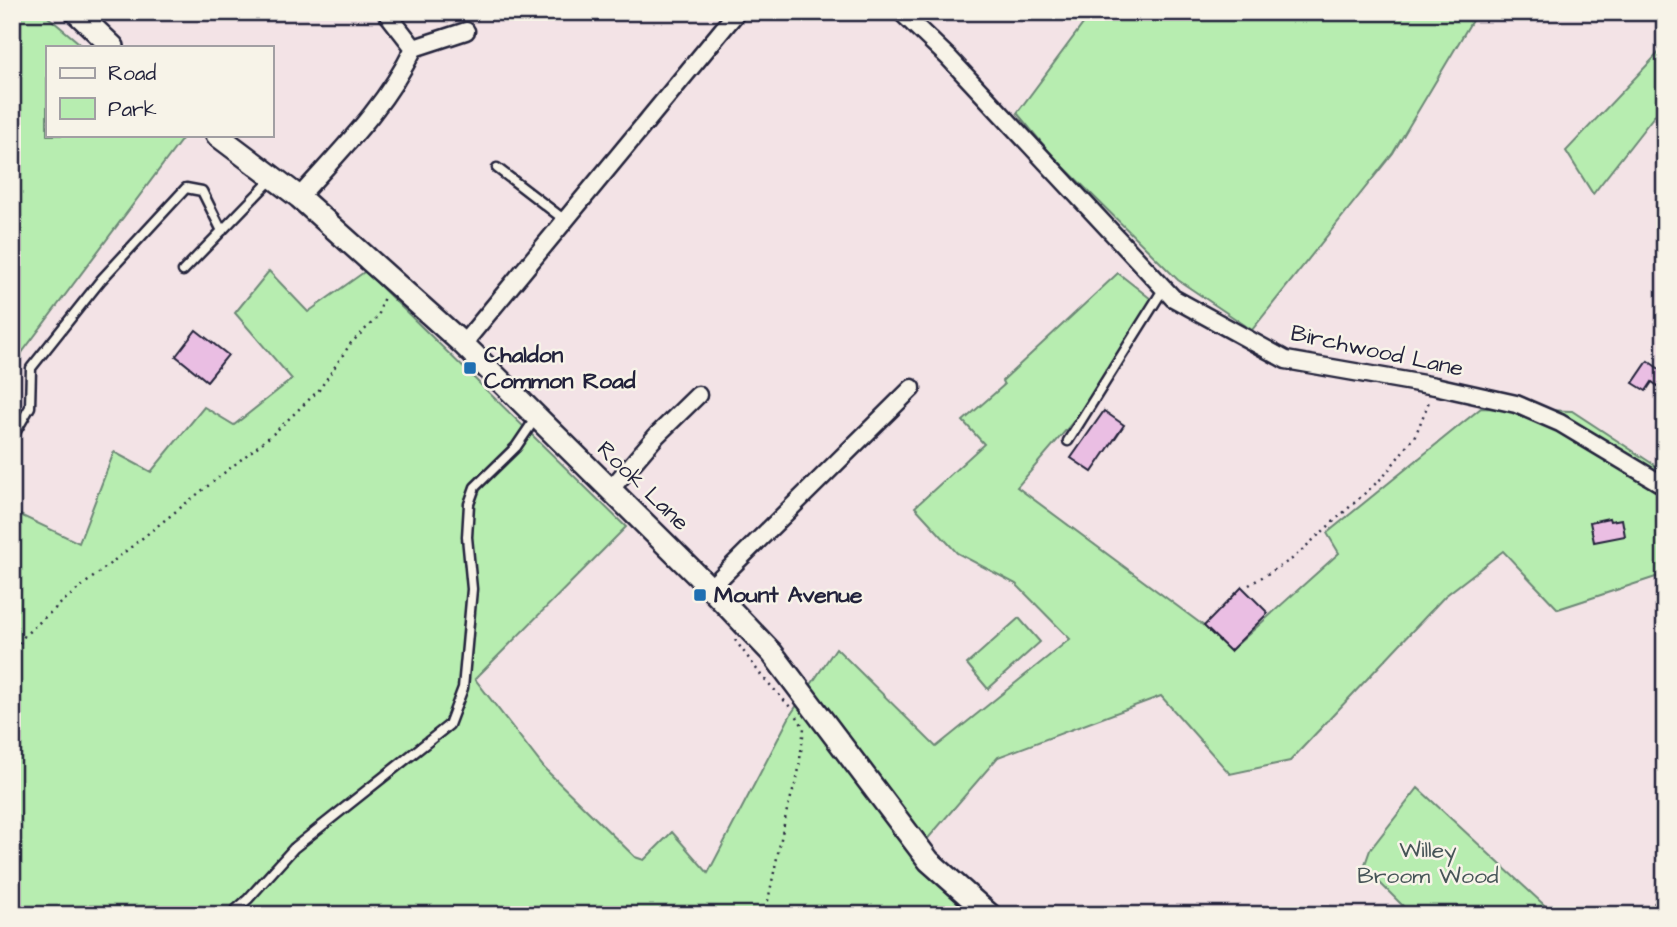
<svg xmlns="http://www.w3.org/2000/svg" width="1677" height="927" font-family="'Architects Daughter',sans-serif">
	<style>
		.green { fill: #b7edb0; stroke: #6c8876; stroke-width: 2 }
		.building { fill: #eabee3; stroke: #22223b; stroke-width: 2 }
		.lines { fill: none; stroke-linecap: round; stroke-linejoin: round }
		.service-casing { stroke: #22223b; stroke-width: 13 }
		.minor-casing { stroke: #22223b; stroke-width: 21 }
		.secondary-casing { stroke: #22223b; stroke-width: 26 }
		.path { stroke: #22223b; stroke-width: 2.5; stroke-dasharray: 2 5; stroke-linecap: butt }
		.service { stroke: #f7f3e8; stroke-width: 8 }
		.minor { stroke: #f7f3e8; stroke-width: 16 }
		.secondary { stroke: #f7f3e8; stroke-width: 21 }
		.poi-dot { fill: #1f6fb2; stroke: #f7f3e8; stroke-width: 2.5 }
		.labels { text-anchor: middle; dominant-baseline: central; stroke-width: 5; stroke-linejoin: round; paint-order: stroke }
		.street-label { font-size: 23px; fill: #22223b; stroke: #f7f3e8 }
		.poi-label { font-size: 23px; font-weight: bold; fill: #22223b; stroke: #f7f3e8; text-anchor: start }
		.park-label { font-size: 23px; fill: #475558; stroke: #f7f3e8 }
	</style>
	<rect width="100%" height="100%" fill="#f3e3e6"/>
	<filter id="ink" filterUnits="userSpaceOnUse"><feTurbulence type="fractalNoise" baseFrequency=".0143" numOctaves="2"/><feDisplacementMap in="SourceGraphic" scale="14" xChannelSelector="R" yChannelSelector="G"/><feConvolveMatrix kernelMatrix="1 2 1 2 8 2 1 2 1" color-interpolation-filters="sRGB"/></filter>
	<g filter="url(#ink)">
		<path class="green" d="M12 12H42L84 47H47V135H185L12 366Z
			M1092 12H1477L1393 153 1252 330 1178 280 1051 154 1017 113Z
			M1665 46V102L1593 194 1566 151Z
			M367 270 381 287 626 527 475 679 545 769 635 857 644 860 672 832 708 873 791 714 836 648 936 747 1070 639 1016 584 957 553 915 507 984 444 963 421 1004 385 1002 381 1118 273 1156 303 1098 393 1017 487 1204 626 1230 651 1339 553 1327 533 1481 408 1572 411 1665 472V574L1558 609 1503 551 1445 596 1290 761 1230 774 1161 696 998 757 911 858 987 915H12V511L79 543 114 452 151 472 204 407 234 425 292 379 235 313 269 271 308 312Z
			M1019 618 1040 642 988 689 967 664Z
			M1418 788 1555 915H1412L1364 867 1370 850Z"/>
		<path class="building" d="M196 330 228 355 207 381 176 356Z
			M1648 361 1665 373V391L1652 382 1646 391 1633 383Z
			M1104 411 1124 425 1092 472 1071 458Z
			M1609 518 1610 521 1622 519 1625 536 1594 542 1590 522Z
			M1242 587 1268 613 1230 651 1204 626Z"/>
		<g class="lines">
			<g class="service-casing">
				<path id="service" d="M497 168 566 221
					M183 271 271 180
					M12 438 30 407 31 368 101 280 186 188 202 191 222 231
					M1068 441 1164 288
					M230 915 248 899 294 848 449 725 463 688 467 645 472 589 467 537 469 504 475 487 516 447 535 419"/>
			</g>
			<g class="minor-casing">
				<path id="minor" d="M901 12 949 58 1173 298 1286 360 1435 386 1516 404 1560 423 1665 486
					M414 48 466 31
					M299 197C342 149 386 106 414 48L386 12
					M463 344 737 12
					M610 490 657 435 698 395
					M710 588 912 388"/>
			</g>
			<g class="secondary-casing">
				<path id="secondary" d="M76 12 113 47
					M217 135 299 197 463 344 710 588 772 653 929 861 990 915"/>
			</g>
			<path class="path" d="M1249 585 1292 559 1384 476 1416 434 1430 399
				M735 640 761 675 791 708
				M12 655 25 635 67 598 273 434 319 390 351 343 378 317 384 296
				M765 915 787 810 798 775 804 728 796 715
				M1636 915 1665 897"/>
			<use href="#service" class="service"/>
			<use href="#minor" class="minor"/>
			<use href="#secondary" class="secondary"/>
		</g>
	</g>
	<g class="poi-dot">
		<rect x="463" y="361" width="14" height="14" rx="3.5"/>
		<rect x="693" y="588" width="14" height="14" rx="3.5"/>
	</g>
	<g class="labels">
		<g class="street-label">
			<text transform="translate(1377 351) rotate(12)">Birchwood Lane</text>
			<text transform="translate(643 486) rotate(44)">Rook Lane</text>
		</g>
		<g class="poi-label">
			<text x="484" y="355">Chaldon<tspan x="484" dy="26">Common Road</tspan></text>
			<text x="714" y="595">Mount Avenue</text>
		</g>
		<g class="park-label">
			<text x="1428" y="850">Willey<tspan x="1428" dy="26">Broom Wood</tspan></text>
		</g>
	</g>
	<rect width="1677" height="927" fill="none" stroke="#f7f3e8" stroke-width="42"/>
	<rect x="21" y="21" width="1635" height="885" fill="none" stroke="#22223b" stroke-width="2.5" filter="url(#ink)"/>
	<rect x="46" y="46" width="228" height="91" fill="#f7f3e8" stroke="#a29fa3" stroke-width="2"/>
	<rect x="60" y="68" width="35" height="10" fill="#f7f3e8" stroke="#a29fa3" stroke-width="2"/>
	<text x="108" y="80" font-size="21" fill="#22223b">Road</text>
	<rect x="60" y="98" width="35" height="21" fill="#b7edb0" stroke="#a29fa3" stroke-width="2"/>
	<text x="108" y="116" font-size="21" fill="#22223b">Park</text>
</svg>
